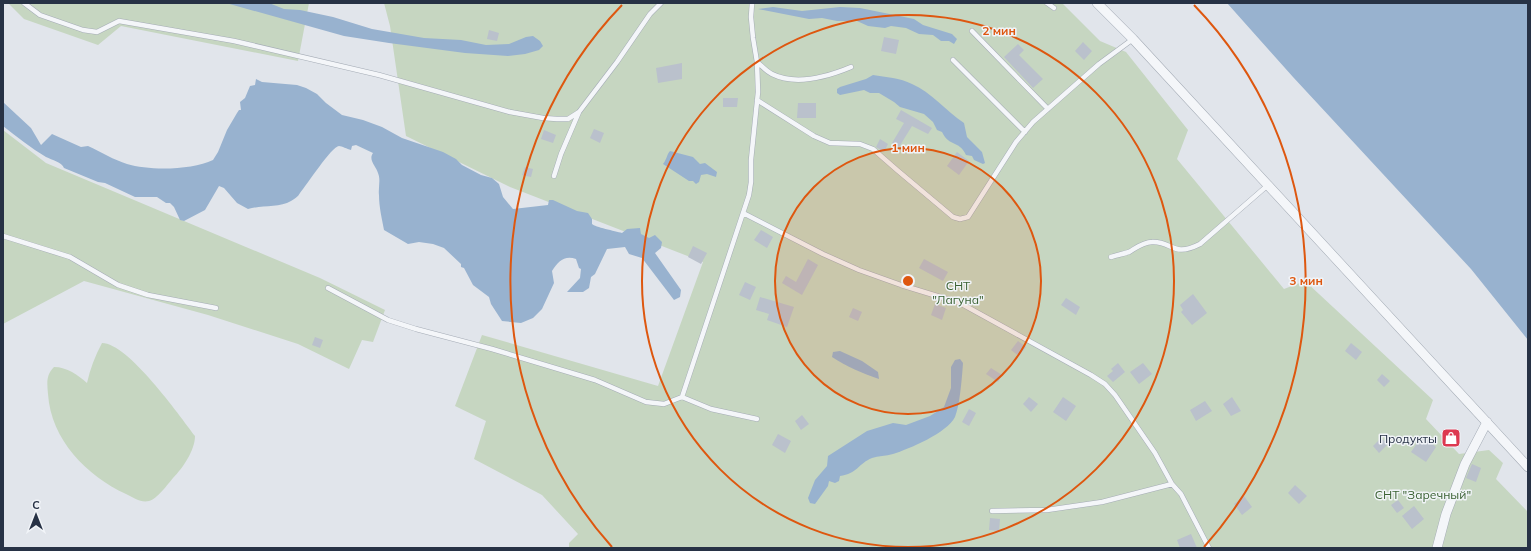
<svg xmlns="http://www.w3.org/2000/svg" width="1531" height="551" font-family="Mulish,sans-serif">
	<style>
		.green { fill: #c6d6c1 }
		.water { fill: #98b2cf }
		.building { fill: #bac1cc }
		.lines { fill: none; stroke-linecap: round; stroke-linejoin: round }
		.service-casing { stroke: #a5acb6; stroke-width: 5.5 }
		.minor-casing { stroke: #a5acb6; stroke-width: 10 }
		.service { stroke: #f4f6f9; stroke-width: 4.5 }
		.minor { stroke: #f4f6f9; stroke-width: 9 }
		.ring { fill: none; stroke: #de570f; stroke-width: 2 }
		.labels { text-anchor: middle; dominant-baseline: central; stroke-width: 3; stroke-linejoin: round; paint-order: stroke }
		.park-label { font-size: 12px; fill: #3b6233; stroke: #f1f4f8 }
		.poi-label { font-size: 12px; fill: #273245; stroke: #f1f4f8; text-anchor: end }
		.centre { fill: #de570f; stroke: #f1f4f8; stroke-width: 2 }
		.ring-label { font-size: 12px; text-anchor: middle; font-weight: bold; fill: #de570f; stroke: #f1f4f8; stroke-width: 3; stroke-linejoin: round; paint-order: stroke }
	</style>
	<rect width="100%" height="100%" fill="#e1e5eb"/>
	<path class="green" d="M8 3H309L298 61 121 26 98 45 24 19Z
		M384 3H1062L1100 41 1126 52 1188 130 1177 159 1284 289 1305 281 1433 400 1426 419 1459 454 1489 450 1503 463 1496 479 1528 512V548H569V543L578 534 542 495 474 459 486 421 455 406 482 335 658 386 703 262 510 187 406 136 390 26Z
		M3 130 46 163 320 278 385 310 373 342 362 340 349 369 298 344 208 315 84 281 3 324Z
		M102 343C128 343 179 415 195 436 195 450 183 468 173 478 168 484 157 499 149 501 141 503 134 498 126 494 87 476 51 440 48 394 47 383 46 375 54 367 67 367 78 375 87 383 90 369 95 356 102 343Z"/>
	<path class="water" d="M226 3H269L284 9 300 10 333 17 372 29 424 38 461 40 486 45 509 44 526 37 533 36 540 41 543 46 539 50 525 54 508 56 465 53 389 43 344 36Z
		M1227 3H1528V340L1471 269 1293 77Z
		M773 7 802 11 840 7 860 8 914 19 923 25 952 34 957 39 954 44 949 41H941L933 35 919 34 906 28 891 26 885 28 868 26 857 21H837L822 18 809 19 758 9Z
		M873 75C886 77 900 78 912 84 931 92 946 111 964 123L967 137 982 152 985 163 983 164 974 160 972 156 966 155C958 139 950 148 942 132L937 130 933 122 924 114 900 107 894 102 879 93H870L864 90 840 95 837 93V89L840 87 866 79Z
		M256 79 262 82 297 85 306 88 317 94 326 103 342 115 363 120 382 127 402 138 443 152 456 159 462 165 481 175 492 178 499 184 503 197 513 209 548 205 549 200H553L577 211 588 213 592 219V224C595 227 615 231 622 233L627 229 640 228 641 234 649 238 655 235 662 242 661 248 655 253 681 290 680 297 674 300 642 258 629 254 625 247 607 249 595 274 591 277 589 288 583 292H567L580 278 581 269 579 268 576 259C564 255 558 262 552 271L554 283 542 309 533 318 521 323 502 321 491 304 489 297 473 285 464 268 461 267V264L444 248 433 244 419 242 408 244 384 230C382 219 379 207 379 195 378 188 381 180 378 173 376 166 368 160 373 153L356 145 352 146 351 150C347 149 342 146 339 146 332 146 306 186 300 193 298 197 294 199 291 201 279 208 261 205 248 209L237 203 224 188 219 186 205 210 184 221 180 220 174 207 170 203H166L157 197H135L105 183 98 182 64 168C62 162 52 160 46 157 31 148 17 137 3 126V102L31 128 41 145 52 134 81 147 88 146C101 152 114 160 127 164 150 171 192 170 213 160L218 152 227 130 237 113 239 110H241L240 102 245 98 250 86 255 85Z
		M670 151 693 157 700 164 705 163 717 172 716 177 707 174 701 175 699 182 696 184 693 181H689L663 164C667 159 667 154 670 151Z
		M840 351 862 361 878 372 879 379C862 373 847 367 832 357L833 352Z
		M960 359 963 363C962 377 960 405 955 417 947 433 909 449 893 454 886 456 878 456 872 458 859 463 857 474 840 476L839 481 835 483 829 481 828 486 815 504 810 503 808 498 815 480 827 466 828 456 867 431 893 423 906 425 930 416 944 407 951 388V367L955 360Z"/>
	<path class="building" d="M489 30 499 33 497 41 487 39Z
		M884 37 899 40 896 54 881 51Z
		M1083 42 1092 51 1084 60 1075 51Z
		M1018 44 1024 50 1019 55 1043 79 1033 88 1004 57Z
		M682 63V79L658 83 656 68Z
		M723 98H738L737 107H723Z
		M798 103H816V118H797Z
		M901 110 932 128 928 134 912 126 899 147 892 143 904 123 896 119Z
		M594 129 604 133 600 143 590 138Z
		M544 130 556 135 553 143 541 139Z
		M880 139 888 144 884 152 876 147Z
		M957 152 969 161 959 175 947 166Z
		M525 167 533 169 531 177 522 175Z
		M761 230 773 237 767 248 754 240Z
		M693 246 707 253 701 264 688 257Z
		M808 259 818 265 802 295 782 283 786 276 796 282Z
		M924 259 948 272 943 281 919 268Z
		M745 282 756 287 750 300 739 295Z
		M1193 294 1207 313 1192 325 1181 312 1183 310 1180 305Z
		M760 297 794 307 787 327 767 320 769 314 756 310Z
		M1066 298 1080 307 1076 315 1061 305Z
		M935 304 946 308 942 320 931 315Z
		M853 308 862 312 858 321 849 317Z
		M315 337 323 340 320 348 312 345Z
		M1018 341 1026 347 1019 356 1011 350Z
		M1351 343 1362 352 1356 360 1345 351Z
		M1118 363 1125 372 1113 382 1107 376 1113 371 1111 369Z
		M1143 363 1152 374 1139 384 1130 372Z
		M991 368 1002 375 998 382 986 374Z
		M1382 374 1390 381 1384 387 1377 380Z
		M1029 397 1038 404 1031 412 1023 404Z
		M1063 397 1076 406 1066 421 1053 412Z
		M1232 397 1241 411 1231 416 1223 404Z
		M1205 401 1212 411 1196 421 1190 410Z
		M969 409 976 413 969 426 962 422Z
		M802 415 809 424 801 430 795 421Z
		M778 434 791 441 785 453 772 445Z
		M1422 436 1436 447 1426 462 1411 452Z
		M1381 438 1388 444 1379 453 1373 446Z
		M1472 464 1481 468 1476 482 1466 478Z
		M1295 485 1307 496 1299 504 1288 493Z
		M1244 496 1252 507 1242 515 1234 504Z
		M1398 500 1404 508 1397 513 1391 505Z
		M1414 506 1424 519 1412 529 1402 516Z
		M990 518 1000 519 999 531 989 530Z
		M1191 534 1197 548H1180L1177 540Z"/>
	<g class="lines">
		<g class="service-casing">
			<path id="service" d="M24 3 40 15 83 30 97 32 119 21 234 41 379 75 510 112 543 118 557 119H568L579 112 617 62 650 14 661 3
				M752 3 751 17 753 38 757 62 758 92 751 160V182L749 195 743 213 823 254 859 270 901 285 960 303 1091 375 1105 384 1115 395 1155 453 1172 484 1181 494 1209 548
				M1047 3 1054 8
				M972 31 1048 109
				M953 60 1025 132
				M757 62C762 66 766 71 772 74 796 86 827 77 851 67
				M757 100 814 136 830 143 860 144 873 149 897 170 953 217 960 219 968 217 1016 142 1033 122 1099 64 1133 39
				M554 176 561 154 579 112
				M3 236 70 257 118 285 148 295 216 308
				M1111 257C1117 255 1123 254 1129 252 1136 248 1143 242 1152 242 1173 241 1172 258 1200 244L1268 185
				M328 288 388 320 416 329 492 349 595 380 646 402 664 404 682 397 743 213
				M682 397 711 409 757 419
				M992 511 1047 510 1102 502 1172 484"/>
		</g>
		<g class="minor-casing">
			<path id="minor" d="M1097 3 1133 39 1528 467
				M1437 548 1446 514 1465 464 1487 422"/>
		</g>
		<use href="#service" class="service"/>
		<use href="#minor" class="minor"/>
	</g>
	<circle cx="908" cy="281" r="133" fill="#de570f" fill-opacity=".12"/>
	<g class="ring">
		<circle cx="908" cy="281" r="133"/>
		<circle cx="908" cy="281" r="266"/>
		<path d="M612 547A398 398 0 0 1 622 5M1194 5A398 398 0 0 1 1204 547"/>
	</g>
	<defs>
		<g id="shop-square" transform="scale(1)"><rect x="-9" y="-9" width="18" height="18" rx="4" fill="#dd3950" stroke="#f1f4f8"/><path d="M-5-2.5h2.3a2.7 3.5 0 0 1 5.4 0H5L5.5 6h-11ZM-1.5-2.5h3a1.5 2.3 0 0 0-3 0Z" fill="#fff"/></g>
	</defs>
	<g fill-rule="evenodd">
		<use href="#shop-square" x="1451" y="438"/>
	</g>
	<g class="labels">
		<g class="park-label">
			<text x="958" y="285">СНТ<tspan x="958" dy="14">"Лагуна"</tspan></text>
			<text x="1423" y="494">СНТ "Заречный"</text>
		</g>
		<g class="poi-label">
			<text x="1437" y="438">Продукты</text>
		</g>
	</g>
	<circle cx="908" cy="281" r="6" class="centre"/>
	<g class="ring-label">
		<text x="999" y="35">2 мин</text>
		<text x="908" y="152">1 мин</text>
		<text x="1306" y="285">3 мин</text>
	</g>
	<rect width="1531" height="551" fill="none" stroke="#273245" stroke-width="8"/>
	<g transform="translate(36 515)" stroke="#f1f4f8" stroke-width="3" paint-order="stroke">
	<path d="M0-3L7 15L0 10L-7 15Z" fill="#273245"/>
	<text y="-6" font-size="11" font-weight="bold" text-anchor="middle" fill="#273245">С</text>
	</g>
</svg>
